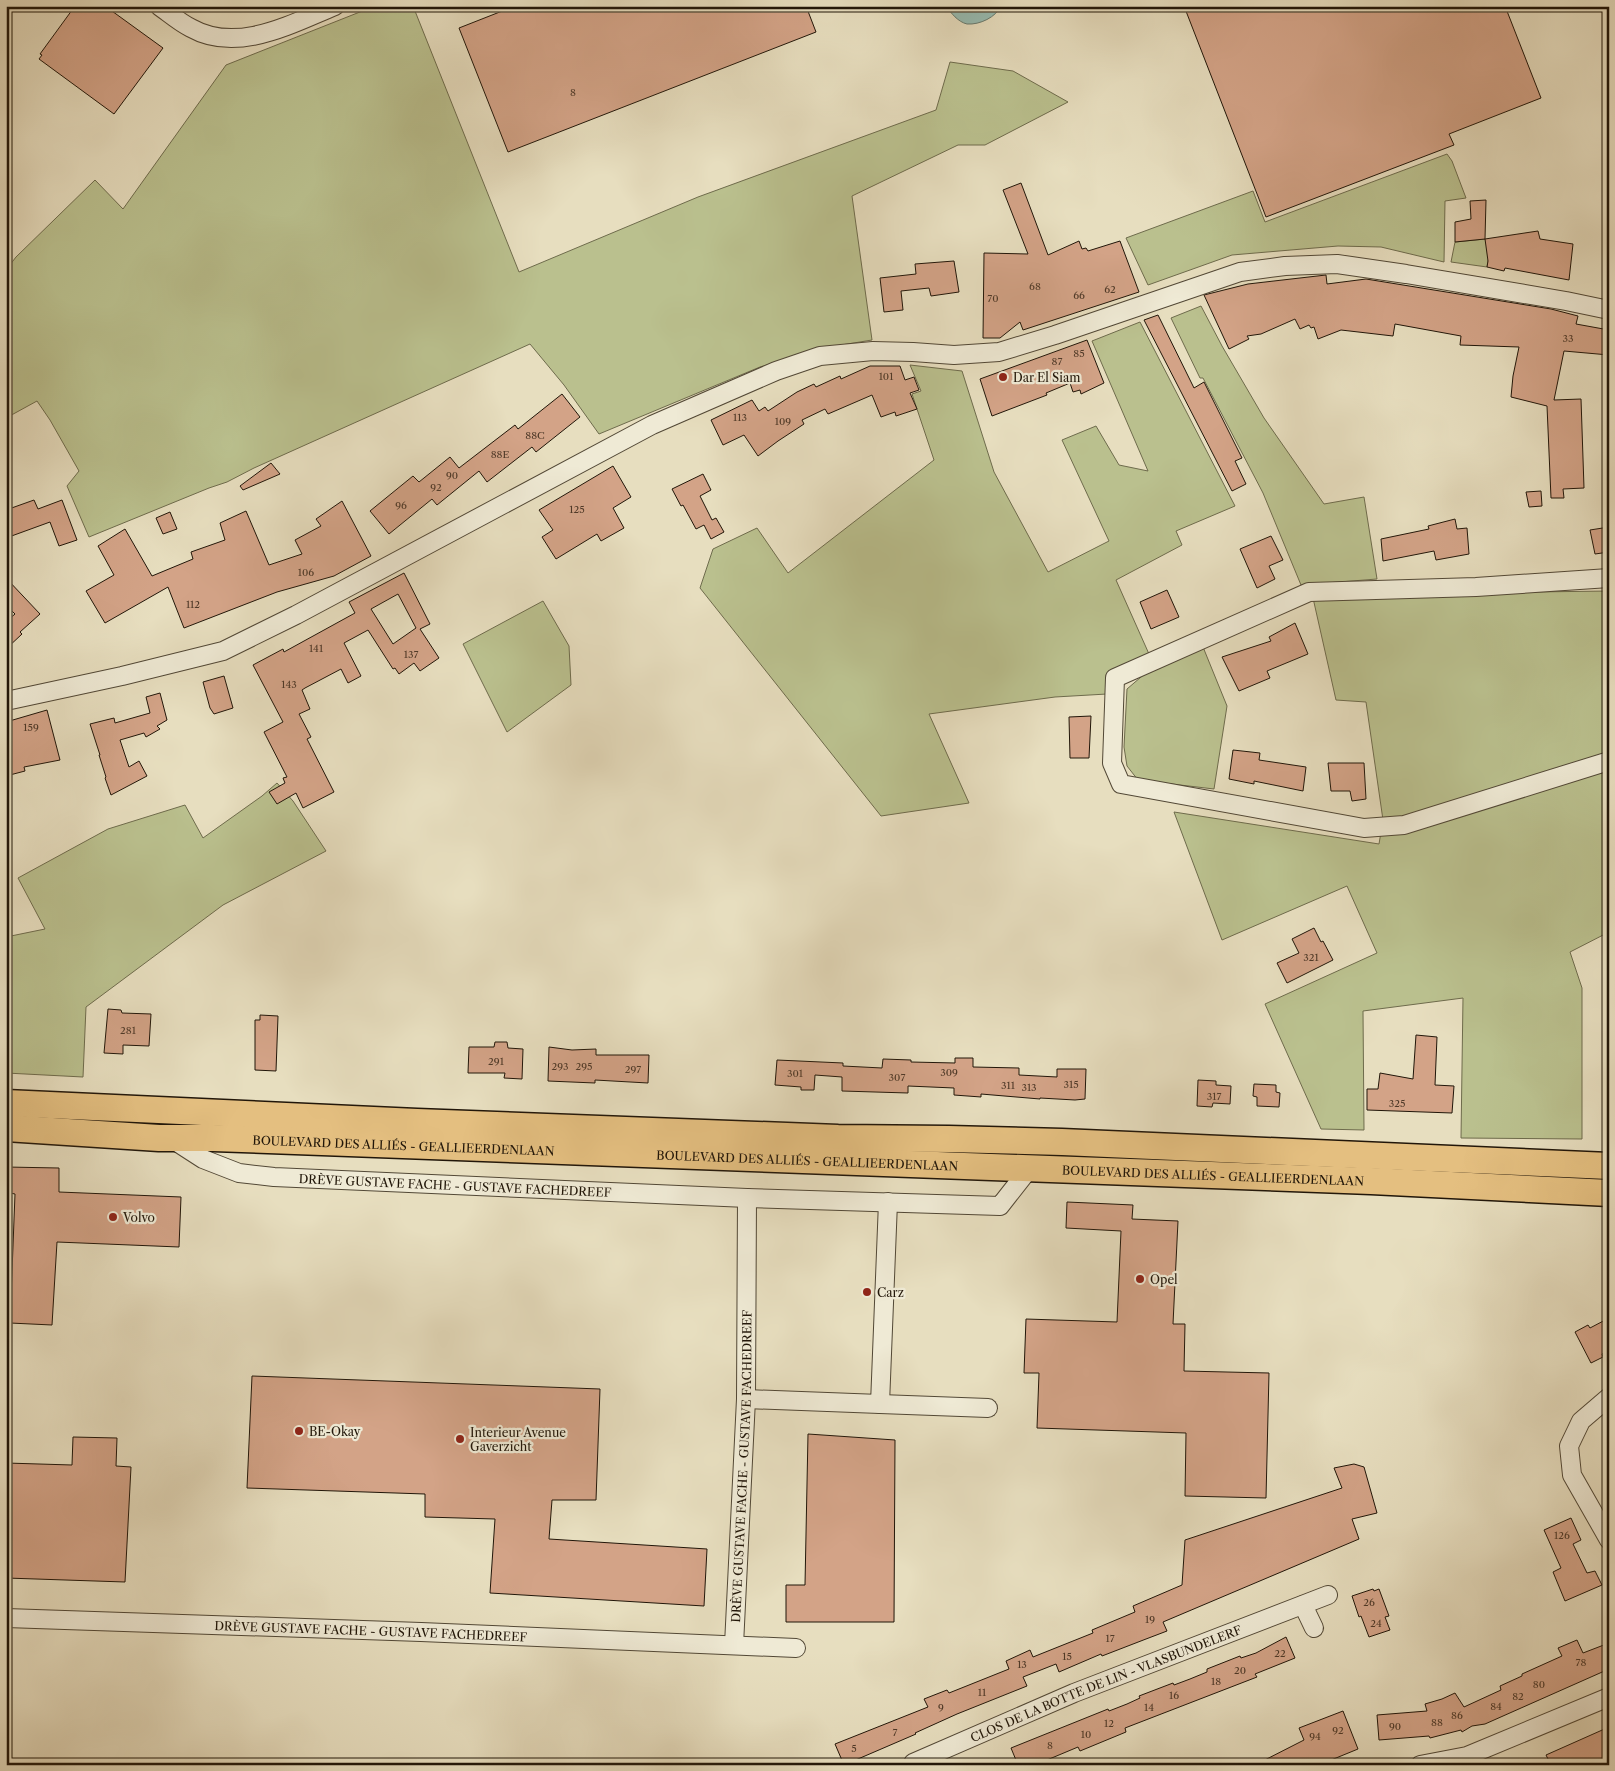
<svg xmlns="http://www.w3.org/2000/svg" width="1615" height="1771" font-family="'Libre Caslon Text',serif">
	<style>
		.green { fill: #bac08e; stroke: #6e6b4c }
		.water { fill: #97bcb2; stroke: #687a6e }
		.building { fill: #d3a387; stroke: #211609; fill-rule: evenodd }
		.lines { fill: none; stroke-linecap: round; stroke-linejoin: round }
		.minor-casing { stroke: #524836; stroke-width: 20 }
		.highway-casing { stroke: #211609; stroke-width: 29 }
		.minor { stroke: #efead5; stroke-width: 18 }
		.highway { stroke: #e4bf80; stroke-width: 26 }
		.poi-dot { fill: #8f2418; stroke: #efead5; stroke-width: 2 }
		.labels { text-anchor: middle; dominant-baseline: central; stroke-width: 4.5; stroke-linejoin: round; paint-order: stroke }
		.number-label { font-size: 10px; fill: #4e3928 }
		.poi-label { font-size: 12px; fill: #211609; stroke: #efead5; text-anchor: start }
		.street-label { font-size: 12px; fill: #211609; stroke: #efead5 }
	</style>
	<rect width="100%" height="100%" fill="#e7debf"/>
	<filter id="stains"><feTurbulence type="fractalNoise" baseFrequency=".004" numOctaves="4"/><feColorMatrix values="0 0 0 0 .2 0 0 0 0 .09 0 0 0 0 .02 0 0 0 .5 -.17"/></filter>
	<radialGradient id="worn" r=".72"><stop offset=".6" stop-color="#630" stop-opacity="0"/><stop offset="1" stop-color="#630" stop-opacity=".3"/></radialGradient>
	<path class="green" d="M375 6H413L519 272 698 197 936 110 950 62 1013 71 1068 102 985 145H958L852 196 872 340 823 348 760 367 599 434 564 385 530 344 254 468 227 482 209 488 89 537 67 486 79 471 50 420 37 401 6 418V270L16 257 95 180 123 209 226 65Z
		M1447 154 1452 161 1466 198 1445 201 1444 262 1381 247 1338 246 1232 255 1148 285 1126 238 1253 191 1265 222Z
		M1485 239 1490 250 1487 267 1451 262 1455 242Z
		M1201 306 1222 346 1264 418 1324 504 1364 497 1377 579 1301 585 1263 493 1203 378H1200L1171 318Z
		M1140 322 1235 506 1176 531 1182 545 1116 580 1149 654 1107 694 1055 697 929 714 969 803 881 816 700 588 713 549 757 528 788 573 934 460 912 394 921 391 910 365 962 371 994 472 1048 572 1109 541 1062 440 1096 426 1119 465 1148 471 1092 341Z
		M1609 591V932L1570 952 1582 988V1139L1461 1138 1463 998 1363 1011 1364 1130 1321 1129 1265 1004 1377 953 1347 886 1222 940 1174 812 1379 844 1383 820 1366 702 1336 700 1313 598 1377 594Z
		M543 601 569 646 571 685 507 732 463 644Z
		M1203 647 1227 706 1214 789 1138 780 1127 766 1124 747 1127 689 1148 671Z
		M277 783 293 801 326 851 223 905 86 1007 83 1077 6 1073V937L45 929 18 878 108 829 185 805 203 838 262 796Z"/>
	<path class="water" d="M946 6H1001C996 17 980 25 967 24 958 22 951 13 946 6Z"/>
	<path class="building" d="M75 6H105L163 48 114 114 39 59 42 55 40 54Z
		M515 6H806L816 32 508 152 459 28Z
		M1184 6H1505L1541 98 1449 134 1454 145 1266 217Z
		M1021 183 1048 255 1079 241 1082 249 1086 248 1088 251 1120 241 1139 292 1023 330 1020 322 1000 338H983L984 253 1028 254 1003 190Z
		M1486 200 1485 239 1455 242V222L1471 219 1470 201Z
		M1538 231 1540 239 1573 244 1569 280 1505 268 1504 271 1487 267 1488 261 1485 239Z
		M954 261 959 292 931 296 929 288 901 291 903 310 884 312 880 278 916 274 915 264Z
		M1326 275 1327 284 1366 279 1551 309 1578 316 1576 324 1609 330V355L1564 351 1554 400 1581 399 1584 488 1563 489 1564 498H1551L1547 406 1511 397 1513 376 1519 347 1460 345 1461 336 1395 324 1393 336 1341 330 1318 339 1314 327 1311 328 1309 325 1300 329 1295 319 1261 334 1247 336 1249 339 1229 349 1204 295 1248 284Z
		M1158 315 1194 388 1204 382 1242 458 1235 461 1246 484 1232 491 1144 320Z
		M1087 340 1104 383 1081 394 1080 390 1073 392 1070 383 1046 393 1047 395 992 416 980 379Z
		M870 366H900L905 380 914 377 919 390 910 393 917 409 896 416 895 412 881 417 872 395 828 414 825 409 802 420 804 424 778 441 758 456 744 435 723 445 711 420 752 400 759 411 765 407 768 411 797 392 814 384 816 387 840 376 841 379Z
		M562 394 580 417 536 452 532 447 487 482 479 471 437 505 432 499 389 534 370 511 413 476 419 482 450 457 459 468 515 425 518 429Z
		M271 463 280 474 243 490 240 486Z
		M613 466 631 497 613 508 624 528 601 541 597 534 556 559 542 537 553 530 539 510Z
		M703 474 711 490 700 496 712 520 716 518 724 532 711 539 704 525 696 529 683 505 681 506 672 489Z
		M1541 491 1542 506 1529 507 1526 492Z
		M34 500 38 509 62 500 77 540 59 546 50 522 6 538V510Z
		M342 501 371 556 334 576 277 592 184 628 168 587 105 623 86 591 114 575 98 546 125 529 152 576 193 559 191 552 225 540 220 523 246 511 269 565 302 554 295 540 321 526 316 519Z
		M170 512 177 529 163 534 156 518Z
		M1455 519 1457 529 1467 528 1469 554 1436 560 1434 551 1383 561 1381 539 1429 529 1428 526Z
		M1609 527V552L1595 554 1590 530Z
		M1271 536 1283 560 1269 566 1275 579 1257 588 1240 549Z
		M404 573 430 624 420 629 439 658 420 671 414 663 399 674 395 668 393 669 368 630 344 643 361 676 348 683 341 669 305 688 302 690 310 709 299 714 311 737 307 739 334 792 303 808 296 793 277 804 269 792 285 783 283 778 287 777 264 732 283 722 253 665 283 649 284 652 355 613 349 602ZM398 594 416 628 393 644 371 609Z
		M6 578 40 614 20 632 22 634 6 649V616L9 619 15 614 6 605Z
		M1167 590 1179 617 1151 629 1140 602Z
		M1295 623 1308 654 1267 671 1270 678 1239 691 1222 657 1271 641 1269 637Z
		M224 676 233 708 214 714 210 708 203 682Z
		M160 693 167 720 157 726 160 729 146 737 144 733 120 740 129 767 139 761 147 776 111 795 105 778 106 777 99 755H100L90 724 114 718 115 723 150 713 146 697Z
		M47 710 60 760 24 767 25 771 6 776V722Z
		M1091 716 1089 758H1070L1069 717Z
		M1233 750 1260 753 1259 760 1306 767 1303 791 1254 781V784L1229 779Z
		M1328 763H1364L1366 799 1352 801 1350 791H1331Z
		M1314 928 1321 942 1323 941 1333 960 1287 983 1277 963 1299 953 1292 939Z
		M108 1009 121 1010 122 1013 151 1014 149 1046 123 1045V1054L104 1053Z
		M260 1015 278 1016 276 1071 255 1070V1020H260Z
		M1416 1035 1437 1037 1435 1085 1454 1086 1452 1113 1367 1110V1089H1378L1380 1073 1413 1079Z
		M495 1042H507L508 1048 523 1049 522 1079 504 1078 505 1073H468L469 1047H494Z
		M549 1047 572 1050 596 1049V1055H649L648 1083 595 1080V1083L548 1081Z
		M955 1058H973V1067L1019 1068V1075L1057 1077V1069H1086L1085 1099 1075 1100 1040 1098V1099L981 1094V1097L954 1095V1088L908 1086V1093L842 1091V1077L815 1075 814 1090H801V1087L775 1085 777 1060 843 1063V1066L882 1068 883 1059 911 1060V1062L955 1063Z
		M1198 1080 1216 1081V1085L1231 1086 1230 1104 1213 1103 1212 1107 1197 1106Z
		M1254 1084 1276 1085V1092L1280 1093 1279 1107 1257 1106V1097L1253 1096Z
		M6 1167 59 1168V1192L181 1197 179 1247 57 1242 52 1325 10 1323 15 1194 10 1193 11 1184 6 1183Z
		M1067 1202 1133 1205 1132 1219 1178 1221 1173 1324H1185L1184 1371 1269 1373 1266 1498 1185 1496 1186 1433 1037 1428 1039 1373H1024L1026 1319 1117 1322 1121 1231 1066 1228Z
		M1609 1318V1351L1602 1354 1603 1357 1591 1363 1575 1332 1588 1325 1590 1328Z
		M252 1376 600 1389 596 1500H552L549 1539 707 1549 704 1606 490 1593 495 1519 425 1517V1494L247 1488Z
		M808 1434 895 1440 894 1622H786V1585H805Z
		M73 1437 117 1438 116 1466 131 1467 125 1582 6 1578V1463L72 1465Z
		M1354 1464 1364 1467 1377 1513 1352 1519 1359 1539 1163 1622 1167 1631 1146 1639 1102 1656 1101 1654 1059 1672 1056 1664 1023 1677 1027 1686 957 1714 915 1733 916 1734 844 1765 835 1744 928 1707 924 1699 947 1690 949 1693 1009 1669 1006 1661 1030 1650 1033 1657 1093 1633 1092 1630 1135 1612 1133 1606 1182 1585 1185 1540 1342 1488 1334 1468Z
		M1571 1518 1581 1540 1573 1544 1587 1573 1595 1571 1602 1585 1565 1601 1553 1572 1561 1568 1544 1530Z
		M1373 1589 1374 1591 1379 1589 1389 1616 1385 1617 1390 1630 1369 1637 1361 1616 1359 1617 1352 1596Z
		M1286 1637 1295 1658 1255 1674 1257 1677 1125 1728 1126 1732 1080 1751 1078 1747 1035 1765H1018L1011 1748 1108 1709 1109 1711 1127 1704 1140 1698 1139 1696 1173 1683 1174 1685 1190 1679 1207 1672V1669L1240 1656 1241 1658 1256 1653Z
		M1577 1640 1583 1653 1609 1643V1669L1485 1724 1472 1726 1462 1732 1461 1730 1430 1738 1429 1736 1379 1740 1377 1715 1427 1711 1425 1704 1442 1699 1455 1693 1464 1707 1501 1690 1500 1686 1522 1676V1674L1562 1656 1558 1648Z
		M1343 1711 1358 1749 1319 1765H1255L1304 1740 1299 1728Z
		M1609 1727V1756L1588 1765H1551L1546 1755Z"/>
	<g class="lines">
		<g class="minor-casing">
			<g id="minor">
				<path d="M159 6C169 13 179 22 191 28 237 54 291 24 335 6"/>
				<path d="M1609 578 1476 587 1309 592 1115 678 1112 763 1121 784 1364 828 1404 825 1609 761"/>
				<path d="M6 701 122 676 223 651 296 615 652 425 776 371 820 356 873 351 913 352 954 355 999 352 1055 335 1240 272 1285 266 1337 264 1406 274 1566 301 1609 310"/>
				<path id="s1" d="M172 1139 203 1159 239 1173 274 1177 747 1198 1000 1206 1029 1169"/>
				<path d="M1609 1397 1581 1421 1569 1446 1572 1475 1609 1540"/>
				<path d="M746 1399 880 1404 888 1202"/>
				<path d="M880 1404 988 1408"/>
				<path d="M1303 1605 1314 1628"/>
				<path id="s2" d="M6 1618 421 1632 796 1648"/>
				<path id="s3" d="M734 1645 746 1399 747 1198"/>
				<path id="s4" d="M914 1765 913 1763 1074 1693 1328 1595"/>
				<path d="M1420 1765 1467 1756 1609 1697"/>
			</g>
		</g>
		<g class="highway-casing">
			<g id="highway">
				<path d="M6 1103 417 1122 838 1138 949 1139 1062 1142 1609 1166"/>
				<path id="s5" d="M6 1128 159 1138H213L1371 1181 1609 1193"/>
			</g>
		</g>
		<use href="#minor" class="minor"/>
		<use href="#highway" class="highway"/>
	</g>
	<g class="poi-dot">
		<circle cx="1003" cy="377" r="5"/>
		<circle cx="113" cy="1217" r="5"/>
		<circle cx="1140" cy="1279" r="5"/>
		<circle cx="867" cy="1292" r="5"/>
		<circle cx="299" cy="1431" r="5"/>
		<circle cx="460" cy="1439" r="5"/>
	</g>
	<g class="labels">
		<g class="number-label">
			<text x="573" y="92">8</text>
			<text x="1035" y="286">68</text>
			<text x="1110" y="289">62</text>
			<text x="1079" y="295">66</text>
			<text x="993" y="298">70</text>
			<text x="1568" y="338">33</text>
			<text x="1079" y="353">85</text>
			<text x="1057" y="361">87</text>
			<text x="886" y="376">101</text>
			<text x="740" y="417">113</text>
			<text x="783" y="421">109</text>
			<text x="535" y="435">88C</text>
			<text x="500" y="454">88E</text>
			<text x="452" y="475">90</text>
			<text x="436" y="487">92</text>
			<text x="401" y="505">96</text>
			<text x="577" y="509">125</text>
			<text x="306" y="572">106</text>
			<text x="193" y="604">112</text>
			<text x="316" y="648">141</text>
			<text x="411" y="654">137</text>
			<text x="289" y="684">143</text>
			<text x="31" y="727">159</text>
			<text x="1311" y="957">321</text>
			<text x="128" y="1030">281</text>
			<text x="496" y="1061">291</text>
			<text x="560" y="1066">293</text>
			<text x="584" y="1066">295</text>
			<text x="633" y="1069">297</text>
			<text x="949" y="1072">309</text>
			<text x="795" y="1073">301</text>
			<text x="897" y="1077">307</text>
			<text x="1071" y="1084">315</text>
			<text x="1008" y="1085">311</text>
			<text x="1029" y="1087">313</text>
			<text x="1214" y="1096">317</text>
			<text x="1397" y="1103">325</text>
			<text x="1562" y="1535">126</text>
			<text x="1369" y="1602">26</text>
			<text x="1150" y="1619">19</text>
			<text x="1376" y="1623">24</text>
			<text x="1110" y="1638">17</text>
			<text x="1280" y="1653">22</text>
			<text x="1067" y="1656">15</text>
			<text x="1581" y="1662">78</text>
			<text x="1022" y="1664">13</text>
			<text x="1240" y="1670">20</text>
			<text x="1216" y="1681">18</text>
			<text x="1539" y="1684">80</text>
			<text x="982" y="1692">11</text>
			<text x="1174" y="1695">16</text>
			<text x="1518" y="1696">82</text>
			<text x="1496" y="1706">84</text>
			<text x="941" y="1707">9</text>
			<text x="1149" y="1707">14</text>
			<text x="1457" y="1715">86</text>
			<text x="1437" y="1722">88</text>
			<text x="1109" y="1723">12</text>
			<text x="1395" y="1726">90</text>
			<text x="1338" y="1730">92</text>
			<text x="895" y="1732">7</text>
			<text x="1086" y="1734">10</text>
			<text x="1315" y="1736">94</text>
			<text x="1050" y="1745">8</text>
			<text x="854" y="1748">5</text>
		</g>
		<g class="poi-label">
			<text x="1013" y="377">Dar El Siam</text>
			<text x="123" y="1217">Volvo</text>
			<text x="1150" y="1279">Opel</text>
			<text x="877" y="1292">Carz</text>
			<text x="309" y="1431">BE-Okay</text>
			<text x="470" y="1432">Interieur Avenue<tspan x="470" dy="14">Gaverzicht</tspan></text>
		</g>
		<g class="street-label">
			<text stroke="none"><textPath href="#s5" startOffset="398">BOULEVARD DES ALLIÉS - GEALLIEERDENLAAN</textPath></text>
			<text stroke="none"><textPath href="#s5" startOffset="802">BOULEVARD DES ALLIÉS - GEALLIEERDENLAAN</textPath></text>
			<text stroke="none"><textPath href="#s5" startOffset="1208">BOULEVARD DES ALLIÉS - GEALLIEERDENLAAN</textPath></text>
			<text stroke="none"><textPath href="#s1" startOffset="292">DRÈVE GUSTAVE FACHE - GUSTAVE FACHEDREEF</textPath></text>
			<text stroke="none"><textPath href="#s3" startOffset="179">DRÈVE GUSTAVE FACHE - GUSTAVE FACHEDREEF</textPath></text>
			<text stroke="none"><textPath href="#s2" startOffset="365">DRÈVE GUSTAVE FACHE - GUSTAVE FACHEDREEF</textPath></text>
			<text stroke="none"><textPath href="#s4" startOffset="211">CLOS DE LA BOTTE DE LIN - VLASBUNDELERF</textPath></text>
		</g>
	</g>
	<rect width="1615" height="1771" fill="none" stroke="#e7debf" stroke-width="25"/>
	<rect x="8" y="8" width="1600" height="1756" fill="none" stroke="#211609" stroke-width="2.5"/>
	<rect x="12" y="12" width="1590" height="1746" fill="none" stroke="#211609"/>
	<rect width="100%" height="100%" filter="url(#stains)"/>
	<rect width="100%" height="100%" fill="url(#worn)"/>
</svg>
